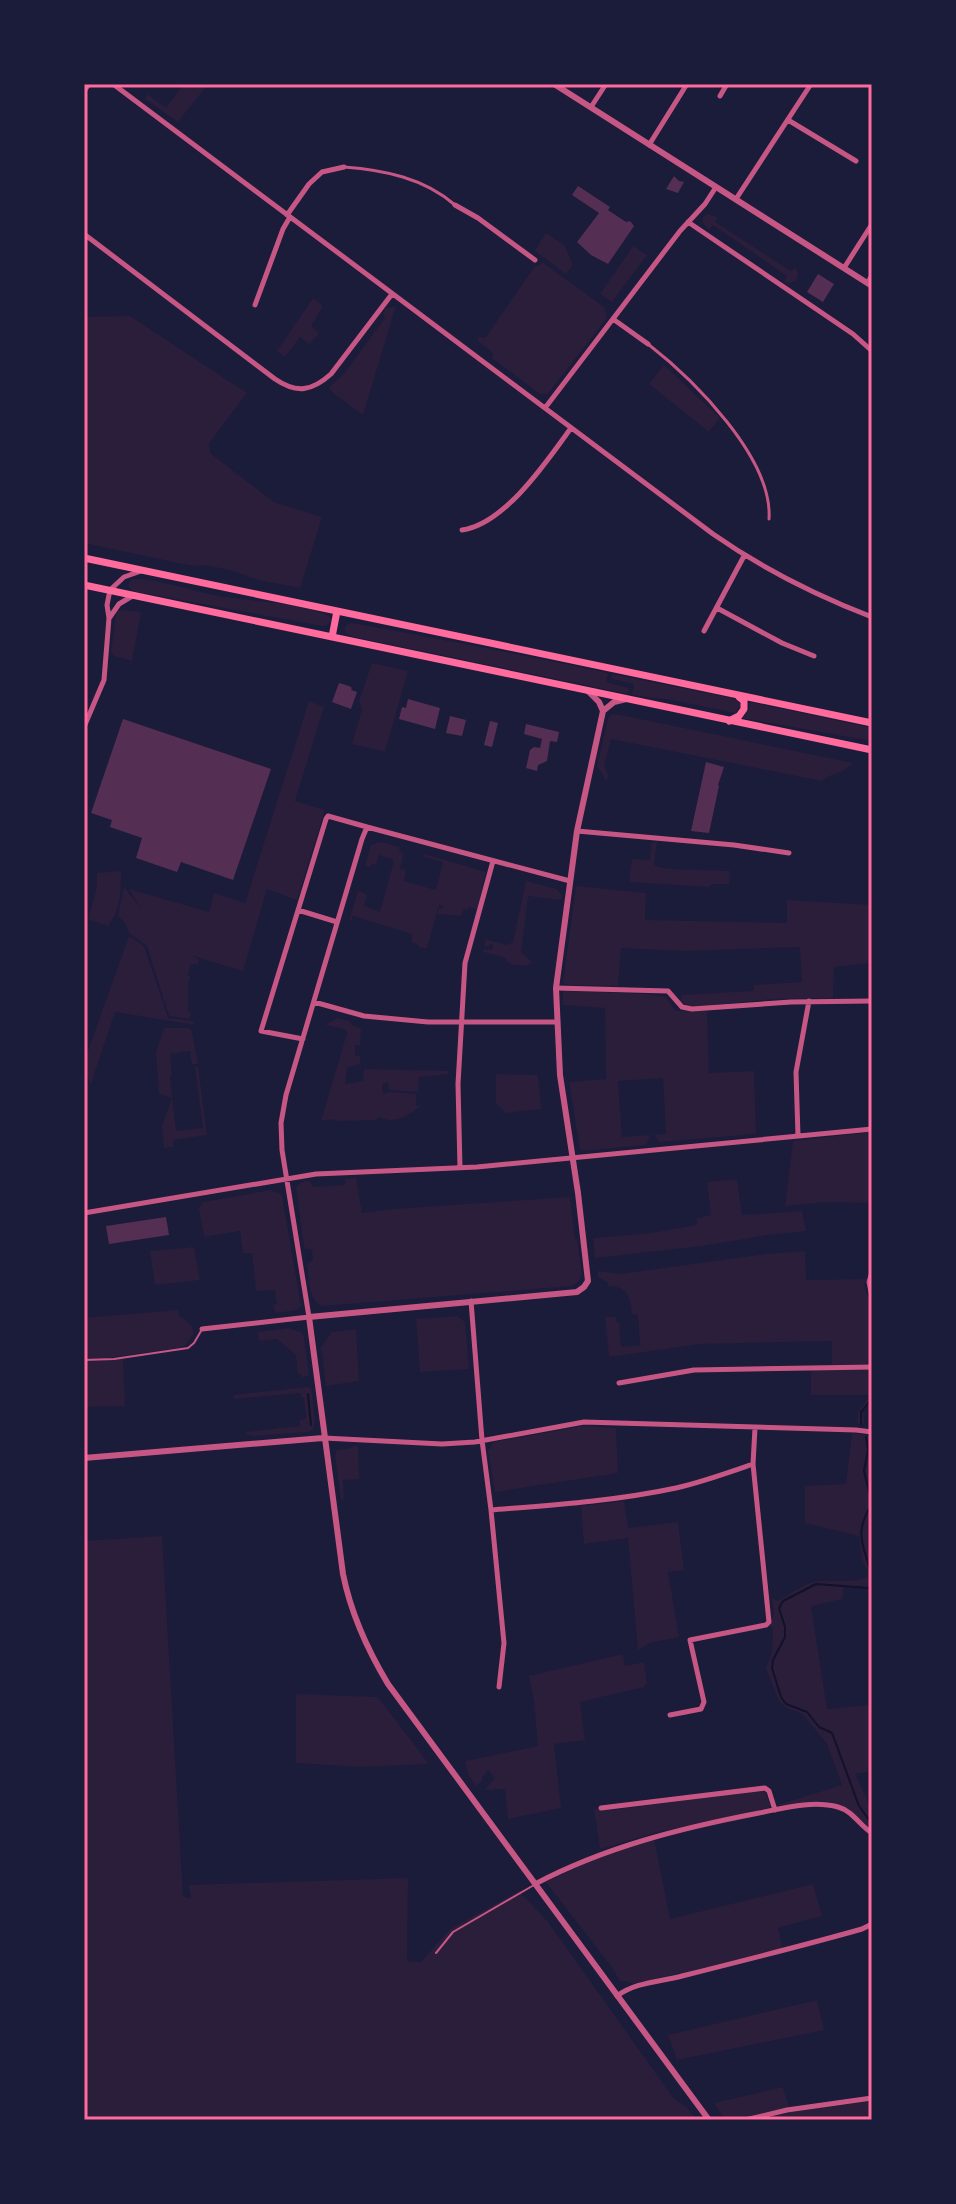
<svg xmlns="http://www.w3.org/2000/svg" width="956" height="2204" font-family="'Titillium Web',sans-serif">
	<style>
		.green { fill: #2a1e3b }
		.lines { fill: none; stroke-linecap: round; stroke-linejoin: round }
		.stream { stroke: #12122b; stroke-width: 2 }
		.building { fill: #542f53 }
		.service { stroke: #c65784; stroke-width: 2 }
		.pedestrian { stroke: #c65784; stroke-width: 3 }
		.minor { stroke: #c65784; stroke-width: 5 }
		.tertiary { stroke: #c65784; stroke-width: 6 }
		.primary { stroke: #ff6b9d; stroke-width: 7 }
		.neatline { fill: none; stroke: #ff6b9d; stroke-width: 3 }
	</style>
	<rect width="100%" height="100%" fill="#1b1b3a"/>
	<path class="green" d="M184 84H208L178 122 145 99 147 94 166 108Z
		M708 214 718 218 715 222 791 271 796 267 798 274 796 281 789 283 784 282 787 276 713 225 709 230 702 222 703 217Z
		M545 234H548L565 246 573 265 566 274 535 251Z
		M633 246 647 255 612 302 600 294Z
		M542 262 604 307 607 318 550 391 547 394H540L492 358 493 353 477 340 480 336 485 338 535 266H539Z
		M313 298 323 306 311 326 319 334 309 344 300 337 285 357 277 351Z
		M395 307V309L363 415 333 393 329 387 343 375 385 318 383 313 386 308Z
		M130 316 247 393 209 443 210 453 274 502 322 517 300 588 258 580 237 572 206 565 195 566 178 563 84 543V317Z
		M664 365 720 418 709 432 649 384Z
		M132 579C156 578 193 591 219 596 246 601 308 603 330 617L331 621 327 625 322 626 132 591 128 585Z
		M123 610 141 612 132 661 114 656 111 652 116 615 118 611Z
		M351 623C437 638 522 655 608 673L606 682 629 688 628 694 350 636 346 633 344 629 347 624Z
		M372 663 408 671 385 752 352 744 362 709 359 701Z
		M612 674 736 699 740 704V707L735 713 672 700 632 695 634 684 611 679Z
		M309 701 324 707 295 801 325 810 297 900 267 889 243 971 190 955 199 959 198 964H191L188 975 190 976 188 985V1011L191 1012 190 1019 169 1016 147 946 129 933 125 923 118 916 124 887 142 910 129 889 209 912 214 893 245 903Z
		M750 702 872 728V741L743 718 749 709Z
		M616 714 853 763C843 774 830 773 822 781L611 739 604 765 608 775 607 781 597 766 608 719 611 715Z
		M657 841 654 864 656 866 668 869 730 871 729 884H711L710 887 629 882 632 859 650 860 651 844Z
		M381 842 400 847 399 852 404 853 400 868 406 871 404 881 436 890 443 862 424 857 425 854 486 872 477 909 469 907 468 910 463 909 461 916 438 914 439 908H443V905H439L427 948H421L417 944 411 942 412 934 353 916 350 922 349 921 358 890 367 895 364 906 380 912 394 860 379 855 376 865 372 864 371 867 365 866 371 845Z
		M121 871C121 891 121 910 108 926L88 919 97 887V873Z
		M526 881 557 889 562 895 561 900 528 896 521 952 532 962 526 966 510 964 504 957 483 952 484 949 492 950 493 945 489 944V947L484 946 485 939 507 945 513 942Z
		M576 886 646 893 645 920 787 923V900L872 905V963L834 967 833 998 773 999 692 1007 680 1001 682 995 751 991 754 990V985L802 982 800 947 683 951 621 948 618 986 568 985 563 983Z
		M129 936 144 946 168 1018 193 1021 195 1025 115 1012 91 1084 85 1073 87 1069 84 1068V1062Z
		M563 991 647 994 666 997 675 1011H707L709 1073 754 1071 756 1134 659 1142 655 1135 666 1134 663 1078 618 1081 622 1137 651 1135 646 1145 584 1151 580 1149 569 1082 606 1079 605 1008 563 1005Z
		M337 1018 350 1021 353 1026 361 1028 360 1045H355V1055L360 1056V1064L347 1068 345 1084 363 1081 364 1069 448 1071V1074L419 1077 418 1092 389 1090 388 1083 382 1084 383 1094 389 1092 416 1094V1106L422 1105C409 1115 395 1125 379 1117L376 1120 337 1121 334 1119 321 1121 347 1033 345 1029 325 1025Z
		M164 1028H189L192 1031 198 1064H192L190 1051 170 1054 172 1076 170 1077 176 1131 203 1128 196 1074 195 1067 198 1066 207 1135 173 1140V1147L164 1148 162 1126 172 1098 159 1094 156 1053Z
		M496 1074 538 1075 541 1109 506 1113 496 1103Z
		M872 1132V1203L824 1202 785 1206 793 1141Z
		M356 1178 362 1213 394 1209 570 1197 575 1239H577L582 1274 579 1281 572 1286 321 1306C308 1298 309 1279 307 1264L313 1260 312 1249H306L304 1246 296 1188C299 1182 304 1181 310 1181L313 1187 345 1185V1179Z
		M737 1179 742 1215 802 1211 806 1231 768 1235 702 1246 595 1258 593 1238 651 1233 697 1225V1218L711 1215 707 1182Z
		M271 1190 282 1195 301 1306 297 1310 276 1313 272 1305 277 1304 275 1290 256 1291 252 1253H243L240 1231 204 1237 199 1209 203 1202Z
		M194 1247 200 1280 155 1285 150 1251Z
		M805 1251 806 1280 866 1279 864 1285 872 1308V1364L832 1365V1341L700 1344 609 1357 605 1317H616V1322H619L621 1347 640 1345 638 1315 632 1314C631 1297 627 1286 608 1286V1283L598 1277V1271L620 1274 765 1254Z
		M178 1310V1314L191 1325 194 1333 186 1345 179 1348 99 1359H84V1318Z
		M457 1316 465 1322 469 1369 420 1372 416 1319Z
		M289 1328 302 1333 304 1337 309 1375 302 1378 301 1374H298L296 1355 277 1339 259 1341 258 1332Z
		M356 1329 359 1381 326 1386 321 1347 332 1332Z
		M123 1359 125 1406 84 1407V1361Z
		M872 1368V1402L863 1412 864 1423 858 1424V1412L871 1395H811V1370Z
		M307 1387 311 1388 315 1422 313 1429 309 1432 252 1436 247 1434 246 1432 300 1426V1420L306 1418 304 1398 301 1397 300 1393 234 1399V1395Z
		M583 1426 616 1428 618 1473 495 1492 488 1451 494 1442Z
		M852 1433 872 1436V1589L844 1586 842 1599 811 1606 827 1709 870 1705 872 1771 855 1774 872 1810 871 1828C845 1808 838 1797 802 1803 793 1804 785 1807 777 1805L842 1785 827 1744 803 1714 787 1708 779 1701 766 1668 772 1652 773 1628 769 1627 774 1613 772 1598 778 1601C789 1595 803 1584 814 1582 833 1578 850 1585 868 1577V1570L862 1561 859 1536 805 1523V1486L846 1484Z
		M354 1445 358 1446 359 1479 343 1480 344 1498 341 1501 335 1455 337 1450 351 1448Z
		M624 1501 628 1528 678 1522 684 1570 668 1572 679 1637 650 1643 638 1650 628 1538 584 1544 581 1506Z
		M162 1536 183 1896 191 1899 189 1885 408 1878 407 1961 421 1962 450 1929 519 1891 548 1922 669 2092 674 2099 687 2107 696 2120H84V1541Z
		M623 1654 625 1666 644 1662 647 1683 644 1687 580 1702 585 1740 554 1744 561 1808 508 1819 505 1789 484 1790 495 1778 488 1770 482 1778V1781L476 1786 468 1774 465 1761 538 1746 534 1702 529 1676Z
		M296 1694 378 1697 429 1764 361 1767 296 1763Z
		M761 1790 765 1792 770 1805 769 1808 654 1833 600 1849 594 1809 614 1810Z
		M654 1838 670 1919 813 1884 822 1916 778 1928 783 1950 632 1984 626 1981H620L613 1969 546 1882 588 1862Z
		M817 2000 824 2030 677 2060 668 2035Z
		M783 2087 789 2107 737 2120H725L714 2103Z
		M872 2101V2120H756L791 2112Z"/>
	<g class="lines">
		<path class="stream" d="M308 1394 311 1425
			M861 1424V1412L872 1399
			M866 1437 868 1450 864 1471 872 1504C850 1538 868 1548 872 1582
			M872 1583 869 1588 816 1584 783 1601 779 1608 785 1627V1637L773 1660 772 1668 781 1697 786 1704 807 1712 819 1727 832 1733 859 1806 872 1824"/>
	</g>
	<path class="building" d="M674 176 679 181 684 182 678 193 666 189Z
		M578 186 610 207 608 210 626 222 630 221 634 226 608 264 591 255 577 242 599 213 572 195Z
		M818 274 834 284 823 302 807 292Z
		M339 683 349 686 352 688 351 690 357 692 351 709 332 702Z
		M408 699 440 708 435 729 399 719 402 707 406 708Z
		M450 716 466 720 462 736 446 733Z
		M123 719 271 769 233 880 181 862 177 872 136 858 142 838 110 827 112 820 91 813Z
		M490 721 498 723 492 747 484 745Z
		M526 724 559 732 557 742 550 741 547 761 538 765 537 771 526 768 530 750 534 747 540 748 542 739 524 734Z
		M706 762 724 767 718 785 719 786 709 833 691 831Z
		M166 1217 169 1235 109 1244 106 1226Z"/>
	<g class="lines">
		<path class="service" d="M867 281 872 272
			M84 1360 114 1359 188 1348 194 1343 201 1331
			M436 1953 453 1932 534 1885"/>
		<path class="pedestrian" d="M344 167C384 170 424 178 455 205
			M648 344C693 379 773 458 769 519"/>
		<path class="minor" d="M113 84 713 534C763 569 815 595 872 617
			M84 91 89 84
			M720 96 727 84
			M591 107 606 84
			M788 120 856 161
			M649 145 687 84
			M736 199 811 84
			M455 205 478 218 535 260
			M287 215 309 184 322 172 344 167
			M688 222 853 334 872 351
			M84 234 275 379C297 394 312 391 331 374L392 294
			M844 268 872 224
			M255 305 283 229 290 217
			M613 319 648 344
			M545 408 680 231 705 204 716 187
			M462 530C505 524 547 461 571 428
			M717 608 782 643 814 656
			M110 617 119 604 134 595
			M704 631 744 556
			M84 727 104 680 109 618 107 605 110 590 124 577 141 571
			M577 831 734 845 789 853
			M298 910 337 922
			M556 988 668 991 682 1007 692 1009 791 1002 872 1001
			M314 1002 364 1016 428 1022H557
			M303 1039 261 1031 326 819 328 816 367 827
			M798 1136 796 1072 809 1001
			M460 1168 458 1084 465 963 493 861
			M84 1213 316 1174 477 1167 872 1129
			M872 1272 869 1282 872 1297
			M471 1301 482 1440 491 1510
			M202 1329 309 1317 282 1150 281 1123 286 1095 362 839 367 827 570 881
			M619 1383 694 1370 872 1367
			M324 1438 442 1444 475 1442 584 1422 856 1430 872 1432
			M499 1687 504 1643 491 1510C553 1505 615 1501 676 1488 702 1482 727 1473 753 1464
			M670 1715 701 1709 704 1702 690 1640 766 1625 769 1622 753 1464 755 1428
			M601 1808 765 1788 769 1791 775 1810
			M535 1884C605 1847 681 1828 759 1813 784 1808 813 1800 838 1807 853 1811 860 1826 872 1833
			M617 1996C636 1982 659 1982 682 1976 742 1961 802 1946 862 1929L872 1924
			M745 2120 787 2110 872 2098"/>
		<path class="tertiary" d="M554 84 872 286
			M588 691 599 702 603 711
			M626 699 614 702 603 711 577 831 556 988 560 1075 578 1193 588 1281 584 1287 577 1292 309 1317 343 1574C351 1614 367 1649 388 1684L709 2120
			M84 1458 323 1438"/>
		<path class="primary" d="M84 558 872 723
			M84 585 872 750
			M332 637 337 611
			M729 721 739 716 744 709V701L739 697"/>
	</g>
	<rect width="956" height="2204" fill="none" stroke="#1b1b3a" stroke-width="172"/>
	<rect x="86" y="86" width="784" height="2032" class="neatline"/>
</svg>
